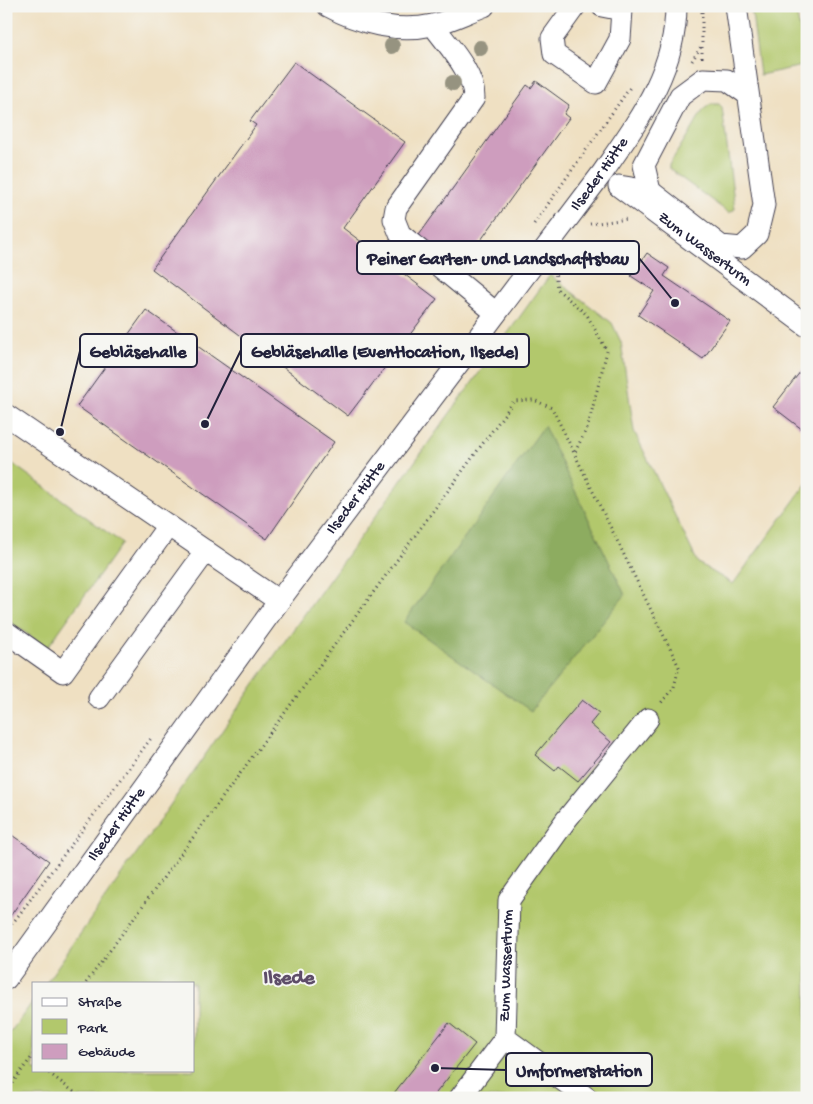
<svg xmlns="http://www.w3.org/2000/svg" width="813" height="1104" font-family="'Gochi Hand',sans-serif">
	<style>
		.green { fill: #b2c86c; stroke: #6a7554 }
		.forest { fill: #8dac60; stroke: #58674e }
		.building { fill: #ce9dbe }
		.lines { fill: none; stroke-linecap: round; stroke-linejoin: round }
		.minor-casing { stroke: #413e4f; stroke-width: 23 }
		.path { stroke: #413e4f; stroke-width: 3; stroke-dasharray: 1 4; stroke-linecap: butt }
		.minor { stroke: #fff; stroke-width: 21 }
		.tree { fill: #969380 }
		.labels { text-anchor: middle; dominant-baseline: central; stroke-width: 4; stroke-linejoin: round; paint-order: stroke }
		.street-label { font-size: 16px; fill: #22223b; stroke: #f6f6f2 }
		.district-label { font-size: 21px; font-weight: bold; fill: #5e4d69; stroke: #f6f6f2 }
		.leader { fill: none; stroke: #22223b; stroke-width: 2 }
		.callout-dot { fill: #22223b; stroke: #f6f6f2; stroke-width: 2 }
		.callout { fill: #f6f6f2; stroke: #22223b; stroke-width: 2 }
		.callout-label { font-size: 18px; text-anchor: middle; font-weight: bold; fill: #22223b }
	</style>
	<rect width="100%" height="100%" fill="#f6f6f2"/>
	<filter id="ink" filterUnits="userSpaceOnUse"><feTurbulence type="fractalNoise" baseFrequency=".02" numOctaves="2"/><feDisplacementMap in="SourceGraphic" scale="10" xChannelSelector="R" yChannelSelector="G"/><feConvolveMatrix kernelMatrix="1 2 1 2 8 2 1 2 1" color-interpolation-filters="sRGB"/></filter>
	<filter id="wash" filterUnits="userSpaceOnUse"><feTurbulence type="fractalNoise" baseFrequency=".0096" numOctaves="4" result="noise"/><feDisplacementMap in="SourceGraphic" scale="20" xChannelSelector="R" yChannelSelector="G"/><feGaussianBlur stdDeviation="1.12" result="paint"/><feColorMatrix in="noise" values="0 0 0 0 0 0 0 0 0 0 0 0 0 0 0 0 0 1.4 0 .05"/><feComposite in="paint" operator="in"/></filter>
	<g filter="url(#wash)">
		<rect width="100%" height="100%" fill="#efe0c2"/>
		<path class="green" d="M751 6H795L807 65 760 75Z
			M711 104H719L722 107 735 209 729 213 669 169V165L704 109Z
			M550 275 612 323 621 342 634 431 698 563 733 584 807 483V1098H6V1038L34 1000V1070H194V983H46L277 652Z
			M6 459 122 543 47 648 6 619Z"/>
		<path class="forest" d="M544 426 625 595 531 711 404 622Z"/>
		<g id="blocks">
			<path class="building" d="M294 62 405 142 343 228 437 299 348 416 152 269 256 125 250 121Z
				M536 81 569 105 564 114 569 118 460 269 417 238 527 85 531 88Z
				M647 253 669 268 664 276 730 321 703 359 638 315 654 291 631 276Z
				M146 310 334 442 267 539 77 406Z
				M804 367 807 369V433L773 407Z
				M582 700 599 713 590 724 611 742 578 781 559 766 555 771 535 755Z
				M6 831 49 861 6 922Z
				M449 1023 475 1044 432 1098H401L394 1093Z"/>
		</g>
	</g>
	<g filter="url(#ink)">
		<use href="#blocks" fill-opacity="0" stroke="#413e4f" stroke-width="1"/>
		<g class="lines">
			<g class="minor-casing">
				<g id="minor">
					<path d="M328 6C359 23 397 33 433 25 450 21 467 12 484 6"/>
					<path d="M575 6 552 38 554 54 596 83 620 39 622 10 602 6"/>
					<path d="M433 25C448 46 474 72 474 98L396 208 394 219 400 234 496 313"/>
					<path d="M619 186 650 191 721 246 742 248 757 234 764 205 736 6"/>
					<path id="s1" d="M620 187 807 326"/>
					<path d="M650 191 644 165 680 96 703 79 727 80 747 94"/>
					<path d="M6 415 279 601"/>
					<path d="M6 632 63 672 168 526"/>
					<path d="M99 698 206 551"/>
					<path id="s2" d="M6 979 279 601 603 172C638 121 676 71 676 6"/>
					<path d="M460 1098 505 1038"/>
					<path id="s3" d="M587 1098 505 1038 509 900 566 820 648 719"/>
				</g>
			</g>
			<path class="path" d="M702 58V6
				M692 61 702 45
				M534 224 631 86
				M590 224 628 219
				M555 270 557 289 587 315 607 351 588 426 574 454
				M6 932 152 737
				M86 983 514 401 534 400 552 408 679 667 674 687 661 703
				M45 1070 82 1098
				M6 1091 34 1054"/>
			<use href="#minor" class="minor"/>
		</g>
		<g class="tree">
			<circle cx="392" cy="46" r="8"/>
			<circle cx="480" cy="48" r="8"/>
			<circle cx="453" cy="83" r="8"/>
		</g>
	</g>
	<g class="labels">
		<g class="street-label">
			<text stroke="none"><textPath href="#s2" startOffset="1000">Ilseder Hütte</textPath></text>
			<text stroke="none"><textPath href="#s1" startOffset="105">Zum Wasserturm</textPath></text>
			<text stroke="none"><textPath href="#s2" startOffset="595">Ilseder Hütte</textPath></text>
			<text stroke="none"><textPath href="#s2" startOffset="190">Ilseder Hütte</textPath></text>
			<text stroke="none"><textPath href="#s3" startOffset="174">Zum Wasserturm</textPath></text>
		</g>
		<g class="district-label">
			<text x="289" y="979">Ilsede</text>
		</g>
	</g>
	<path class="leader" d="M675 303L639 258M205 424L241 350M60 432L80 351M435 1068L506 1070"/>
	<g class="callout-dot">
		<circle cx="675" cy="303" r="5"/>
		<circle cx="205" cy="424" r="5"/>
		<circle cx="60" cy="432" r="5"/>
		<circle cx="435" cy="1068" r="5"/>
	</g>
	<g class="callout">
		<rect x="357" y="241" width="282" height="33" rx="5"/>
		<rect x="241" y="334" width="288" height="33" rx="5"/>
		<rect x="80" y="334" width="117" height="33" rx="5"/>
		<rect x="506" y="1053" width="146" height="33" rx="5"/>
	</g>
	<g class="callout-label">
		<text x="498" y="264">Peiner Garten- und Landschaftsbau</text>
		<text x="385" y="357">Gebläsehalle (Eventlocation, Ilsede)</text>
		<text x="138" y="357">Gebläsehalle</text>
		<text x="579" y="1076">Umformerstation</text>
	</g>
	<rect width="813" height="1104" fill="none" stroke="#f6f6f2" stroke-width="25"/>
	<rect x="32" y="982" width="162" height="90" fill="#f6f6f2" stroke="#a1a1a9"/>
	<rect x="42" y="998" width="25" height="8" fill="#ffffff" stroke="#a1a1a9"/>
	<text x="78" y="1006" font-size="15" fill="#22223b">Straße</text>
	<rect x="42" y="1019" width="25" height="15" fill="#b2c86c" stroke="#a1a1a9"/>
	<text x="78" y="1032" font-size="15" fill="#22223b">Park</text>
	<rect x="42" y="1044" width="25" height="15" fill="#ce9dbe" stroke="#a1a1a9"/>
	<text x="78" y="1056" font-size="15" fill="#22223b">Gebäude</text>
</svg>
